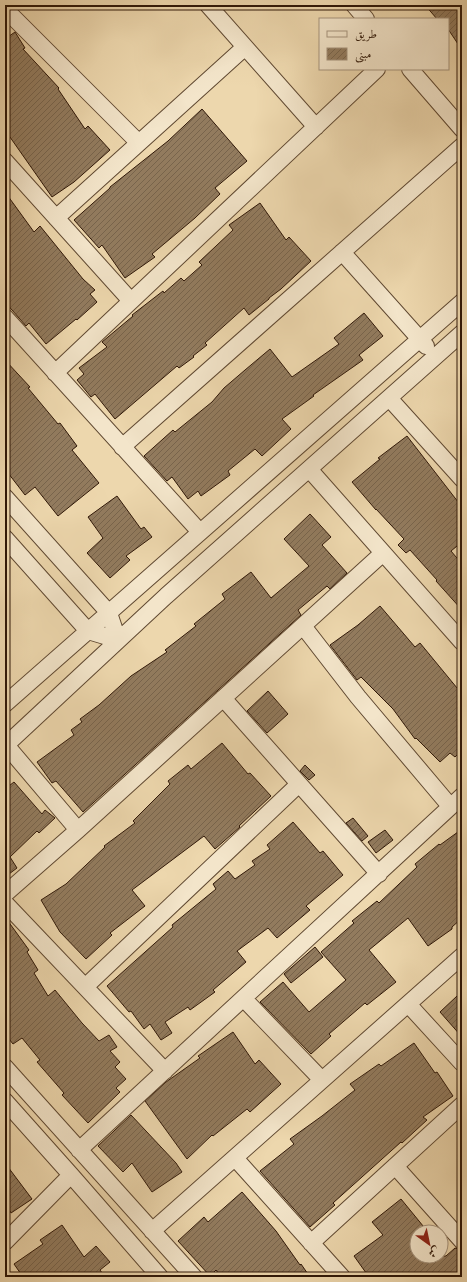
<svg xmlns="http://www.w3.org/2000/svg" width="467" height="1282" font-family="'Libre Bodoni',Amiri,serif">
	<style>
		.building { fill: url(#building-hatch); stroke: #301808 }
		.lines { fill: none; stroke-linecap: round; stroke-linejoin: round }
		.street-casing { stroke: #5f4831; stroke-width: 18 }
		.street { stroke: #f3e5ca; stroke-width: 16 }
	</style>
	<defs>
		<pattern id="building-hatch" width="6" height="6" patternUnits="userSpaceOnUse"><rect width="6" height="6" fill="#927b5e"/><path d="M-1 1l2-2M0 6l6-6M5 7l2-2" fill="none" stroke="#78644c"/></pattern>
	</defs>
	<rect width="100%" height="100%" fill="#edd7ad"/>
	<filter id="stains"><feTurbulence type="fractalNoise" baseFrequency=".005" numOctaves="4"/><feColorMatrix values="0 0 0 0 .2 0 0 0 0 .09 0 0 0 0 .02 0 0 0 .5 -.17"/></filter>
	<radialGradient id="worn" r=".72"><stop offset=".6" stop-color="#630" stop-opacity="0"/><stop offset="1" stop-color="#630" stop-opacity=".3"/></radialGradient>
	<path class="building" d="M425 5H462V50L448 29V19H437Z
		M15 32 25 48 23 49 59 88 58 89 85 129 88 126 110 150 74 182 52 197 5 130V39Z
		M202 109 247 161 215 188 220 194 195 218 152 254 155 257 125 278 102 245 99 248 74 220 110 188V187L168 141Z
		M5 192 34 232 40 226 83 279 95 290 90 294 97 302 77 320 76 319 46 344 29 323 26 326 5 302Z
		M260 203 286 240 289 237 311 261 281 289 269 298V299L249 315 244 308 205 343 207 345 193 356 194 357 179 368 177 366 115 419 95 394 91 397 77 380 84 374 79 368 107 347 102 342 133 316 132 315 163 291 164 293 181 278 184 281 202 265 199 262 233 230 229 225Z
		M364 313 383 336 359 355 363 360 313 395 314 396 282 419 291 429 262 456 255 449 228 471 230 475 201 496 198 491 188 499 172 477 167 481 144 456 173 430 175 432 212 402 224 388 245 370 270 349 292 377 339 344 334 338Z
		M5 360 30 387 28 388 58 424 60 423 77 446 72 450 99 483 58 516 35 487 25 495 5 469Z
		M407 436 462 507V542L451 551 462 564V610L436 581 437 580 410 550 406 553 398 545 404 539 376 509V510L352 482 380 459 378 458Z
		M117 496 141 529 144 527 152 537 126 556 130 560 110 578 87 553 103 538 88 517Z
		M310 514 331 537 322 545 347 573 330 589 327 586 298 610 301 615 83 812 56 781 52 783 37 762 74 735 71 730 82 722 80 719 99 705 131 676 167 652 165 650 196 626 194 624 225 599 222 594 251 572 271 598 309 566 284 539Z
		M380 606 415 647 420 643 462 694V750L455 757 450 753 440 762 416 738 415 739 393 709 361 677 357 680 330 645 358 625Z
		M268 691 288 714 267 733 247 711Z
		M222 743 248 774 250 773 271 796 239 826 240 827 215 849 204 836 132 890 145 906 110 933 112 935 86 959 60 932 41 900 66 884 105 847 104 846 135 823 133 821 170 784 168 781 188 765 191 769Z
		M305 765 315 775 309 780 300 771Z
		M14 782 42 814 45 810 55 818 39 833 37 831 10 857 17 868 5 877V789Z
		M353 818 368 836 362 841 346 823Z
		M293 822 320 853 323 851 343 875 306 906 310 910 277 938 268 928 237 951 246 962 213 990 215 992 190 1010 188 1007 165 1022 172 1033 161 1040 150 1024 144 1029 131 1011 129 1012 107 986 173 927 172 925 216 889 213 884 228 871 235 879 255 865 252 861 270 849 267 845Z
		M462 829V918L452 927V929L428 946 408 918 369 950 396 982 367 1005 365 1003 329 1034 331 1036 311 1054 260 1002 283 982 309 1012 346 980 321 952 354 923 352 921 377 901 379 903 417 867 415 864 439 844 440 845Z
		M385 830 393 840 376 853 368 842Z
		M5 917 29 950 27 952 38 970 34 973 48 996 55 990 82 1023 99 1041 109 1035 117 1047 110 1051 120 1062 115 1067 126 1079 116 1088 120 1092 88 1123 62 1095 64 1093 37 1062 40 1060 22 1038 13 1044 5 1034Z
		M315 947 323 957 291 983 284 974Z
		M457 996 462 1002V1037L440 1012Z
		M233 1032 255 1064 259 1060 281 1084 250 1112 247 1109 213 1136 212 1135 187 1159 145 1101 166 1082 200 1058 198 1056Z
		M414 1043 435 1073 437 1072 453 1096 423 1117 427 1120 402 1143 401 1142 333 1203 335 1205 310 1227 260 1171 294 1144 290 1139 322 1116 355 1090 350 1084 379 1064 381 1066Z
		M131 1115 176 1163 182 1172 152 1192 132 1163 123 1172 98 1146Z
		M5 1163 32 1199 11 1213 10 1211 5 1215Z
		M242 1192 276 1231 300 1265 301 1264 310 1277H221L216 1270 210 1276 178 1241 204 1217 208 1222Z
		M401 1199 428 1232H417V1256H446L455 1248 462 1250V1277H369L354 1256 383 1235 372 1222Z
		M62 1225 84 1257 96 1246 110 1262 100 1270 105 1277H23L14 1264 43 1244 40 1240Z"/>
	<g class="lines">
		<g class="street-casing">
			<path id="street" d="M208 5 316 127
				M354 5 366 19
				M10 14 139 143
				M410 69 462 129
				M5 161 131 301
				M56 218 245 47
				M342 252 426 346
				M5 317 200 532
				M55 373 377 69
				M389 398 462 479
				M122 447 462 146
				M309 469 462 642
				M5 497 109 613 118 640
				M5 538 88 631 118 640
				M303 626 358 697 450 806
				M223 698 379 874
				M5 704 462 302
				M6 745 78 830
				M5 746 166 596 462 333
				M5 894 78 830 383 553
				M5 903 165 1071
				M85 987 299 784
				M244 999 322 1080
				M408 1004 462 1063
				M5 1067 194 1277
				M5 1101 71 1175 160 1277
				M79 1150 462 796
				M235 1158 342 1277
				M395 1166 462 1241
				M152 1231 462 956
				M5 1242 71 1175
				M311 1243 462 1105"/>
		</g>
		<use href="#street" class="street"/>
	</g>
	<rect width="467" height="1282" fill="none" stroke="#edd7ad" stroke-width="20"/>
	<rect x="6" y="6" width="455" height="1270" fill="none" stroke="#301808" stroke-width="2"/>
	<rect x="10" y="10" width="447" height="1262" fill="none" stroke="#301808"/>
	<rect x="319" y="18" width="130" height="52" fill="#f3e5ca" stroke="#a5937c"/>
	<rect x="327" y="31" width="20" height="6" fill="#f3e5ca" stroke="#a5937c"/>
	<text x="355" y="38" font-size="12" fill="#301808">طريق</text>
	<rect x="327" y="48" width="20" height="12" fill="url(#building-hatch)" stroke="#a5937c"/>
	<text x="355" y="58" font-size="12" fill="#301808">مبنى</text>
	<g transform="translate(429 1244) rotate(147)"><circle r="19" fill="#f3e5ca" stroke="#a5937c"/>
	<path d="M0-3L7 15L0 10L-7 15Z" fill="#8f2418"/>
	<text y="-6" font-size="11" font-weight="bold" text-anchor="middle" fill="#301808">ش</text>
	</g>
	<rect width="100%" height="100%" filter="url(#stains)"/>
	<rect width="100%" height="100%" fill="url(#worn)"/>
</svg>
